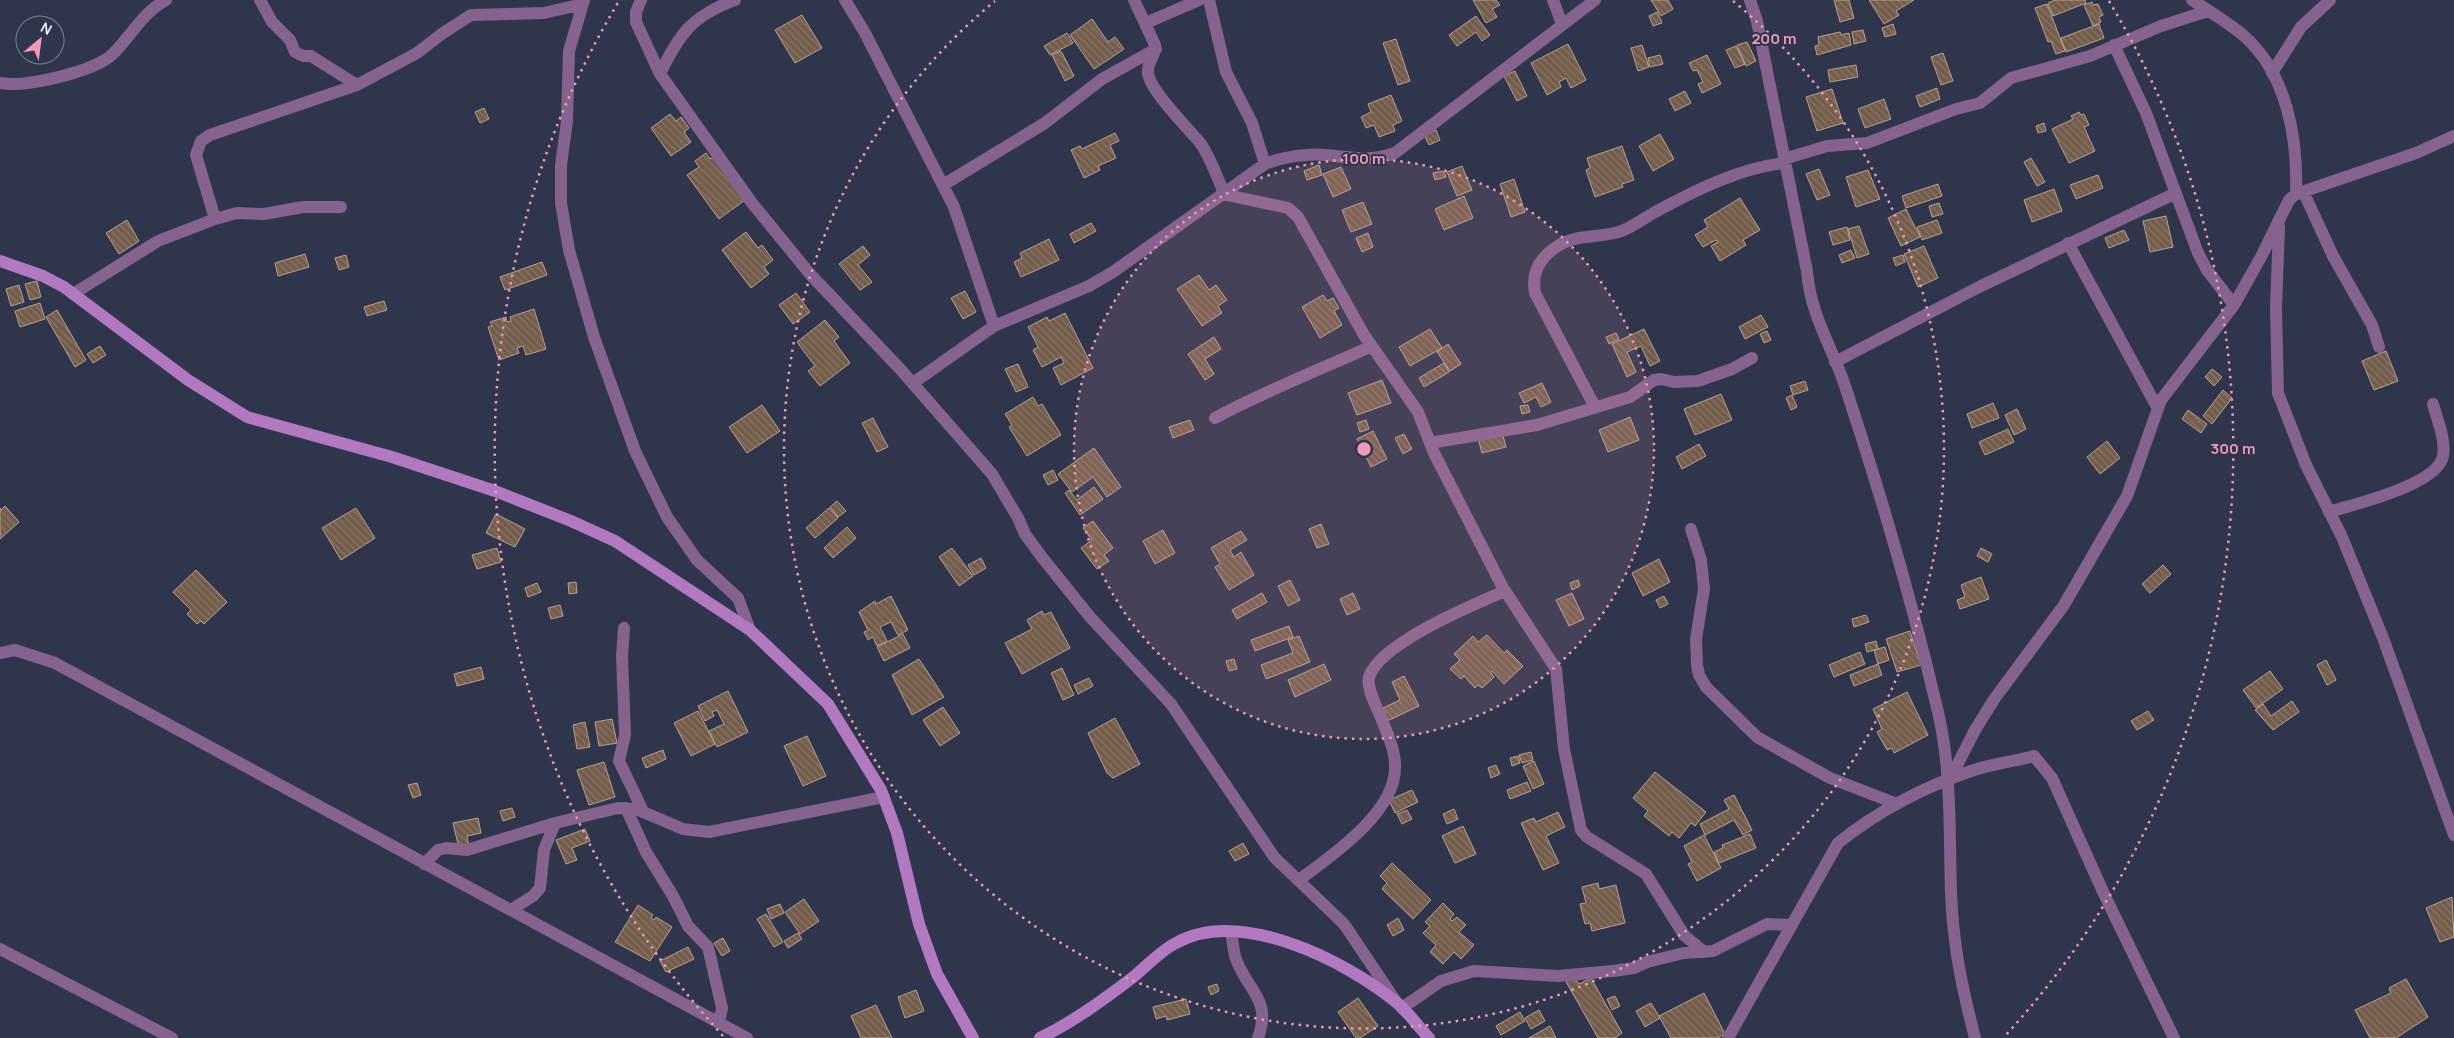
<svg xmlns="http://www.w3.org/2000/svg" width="2454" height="1038" font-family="Manrope,sans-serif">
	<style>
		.building { fill: url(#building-back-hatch); stroke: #bba18e }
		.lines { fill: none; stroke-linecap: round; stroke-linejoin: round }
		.street { stroke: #86628e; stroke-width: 12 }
		.secondary { stroke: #b379c0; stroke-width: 12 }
		.ring { fill: none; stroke: #f09ab5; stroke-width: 2.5; stroke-dasharray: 2.5 5 }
		.centre { fill: #f09ab5; stroke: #2e354c; stroke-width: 2.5 }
		.ring-label { font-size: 15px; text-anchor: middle; font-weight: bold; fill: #f09ab5; stroke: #2e354c; stroke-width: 4; stroke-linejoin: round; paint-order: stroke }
	</style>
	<defs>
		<pattern id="building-back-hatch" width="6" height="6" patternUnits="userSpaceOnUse" patternTransform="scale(1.25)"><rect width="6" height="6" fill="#745c4b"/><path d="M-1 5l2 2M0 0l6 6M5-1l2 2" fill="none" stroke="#887466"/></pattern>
	</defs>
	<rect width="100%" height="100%" fill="#2e354c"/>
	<path class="building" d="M1473 0H1496L1500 5 1492 9 1497 17 1486 23Z
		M1651 0H1668L1673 9 1661 16Z
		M1834 0H1849L1854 18 1840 22Z
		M1869 0H1914L1896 11 1899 15 1884 24Z
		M2055 0H2085L2086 3 2053 16 2048 3Z
		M2092 2 2093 5 2098 4 2103 15 2099 17 2101 22 2093 26 2084 5Z
		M2047 4 2065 51 2056 54 2051 41 2048 42 2035 8Z
		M1657 12 1662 23 1653 26 1649 16Z
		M802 15 822 48 795 63 775 30Z
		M1476 16 1490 35 1482 41 1476 32 1457 46 1449 35Z
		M1092 19 1108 42 1115 37 1124 49 1094 69 1070 35Z
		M1893 24 1896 34 1885 37 1882 28Z
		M2099 24 2104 38 2066 52 2061 38Z
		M1863 30 1866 41 1854 44 1852 32Z
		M1840 32 1841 35 1849 33 1851 45 1817 55 1815 46 1819 45 1818 37Z
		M1067 33 1073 43 1050 55 1044 46Z
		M1396 39 1410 81 1398 85 1383 43Z
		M1747 42 1756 61 1746 66 1737 45Z
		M1568 44 1586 80 1571 88 1566 78 1559 82 1561 87 1547 95 1531 63Z
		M1642 45 1649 67 1638 71 1631 48Z
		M1736 46 1745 64 1735 68 1726 50Z
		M1061 51 1074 76 1065 81 1052 55Z
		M1943 53 1953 81 1941 85 1931 57Z
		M1660 55 1663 64 1650 67 1648 58Z
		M1707 55 1721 84 1702 93 1698 84 1703 82 1697 70 1693 71 1689 63Z
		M1856 65 1858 77 1830 82 1828 70Z
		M1515 71 1527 96 1517 101 1504 76Z
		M1937 88 1940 99 1920 107 1916 96Z
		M1832 89 1843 123 1817 131 1806 97Z
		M1685 91 1691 103 1675 111 1669 99Z
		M1391 95 1402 121 1393 125 1395 131 1379 137 1374 125 1366 128 1361 117 1371 112 1368 104Z
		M1884 99 1891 119 1865 128 1858 109Z
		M484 108 489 119 480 123 475 112Z
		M2079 112 2081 115 2084 114 2089 125 2084 127 2095 151 2069 163 2052 129 2073 119 2071 116Z
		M670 114 676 121 681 117 689 128 684 132 691 142 671 156 651 128Z
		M2044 123 2046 131 2038 133 2036 126Z
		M1436 130 1440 140 1429 145 1424 135Z
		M1115 133 1119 141 1110 145 1116 158 1098 166 1100 170 1084 178 1071 150 1080 146 1082 149Z
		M1660 134 1674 159 1653 171 1639 146Z
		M1622 146 1634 180 1622 184 1623 187 1595 197 1586 170 1590 168 1587 158Z
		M706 153 710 159 713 157 745 200 719 219 687 175 699 167 695 161Z
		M2031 158 2045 182 2037 186 2024 162Z
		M1319 165 1322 175 1307 180 1304 171Z
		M1462 166 1472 190 1457 196 1447 172Z
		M1341 167 1351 189 1333 197 1323 174Z
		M1819 169 1830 195 1817 200 1806 174Z
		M1868 170 1880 199 1856 207 1846 177Z
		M1444 171 1446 177 1435 180 1433 173Z
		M2098 175 2103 188 2076 199 2070 185Z
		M1514 179 1525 212 1511 217 1500 184Z
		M1938 184 1942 196 1906 208 1902 196Z
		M2054 189 2062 211 2032 222 2024 200Z
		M1464 196 1473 218 1444 230 1435 209Z
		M1740 198 1760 230 1743 240 1746 245 1720 261 1711 246 1718 242 1716 240 1703 247 1695 235 1708 227 1704 220Z
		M1363 202 1372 224 1351 232 1342 210Z
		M1939 203 1943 214 1932 217 1929 206Z
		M1906 209 1920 237 1901 246 1888 218Z
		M2166 216 2173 247 2150 252 2143 221Z
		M127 220 139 241 119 254 106 233Z
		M1937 220 1942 233 1922 240 1917 227Z
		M1091 223 1096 231 1074 243 1070 234Z
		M1859 226 1869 254 1857 258 1848 229Z
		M1847 227 1850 240 1833 245 1829 232Z
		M2124 230 2129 240 2109 248 2105 238Z
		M746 232 758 248 762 245 773 260 764 267 769 274 751 288 722 250Z
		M1368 233 1373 247 1362 252 1356 238Z
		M1049 239 1059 260 1021 277 1014 262 1022 258 1020 253Z
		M863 246 870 255 858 265 872 282 860 290 839 264Z
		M1924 246 1938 278 1918 287 1904 254Z
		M1851 250 1855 258 1842 263 1839 255Z
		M305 254 309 267 278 276 275 263Z
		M346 255 349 267 339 270 335 258Z
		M1903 255 1905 262 1896 266 1893 258Z
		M542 262 547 275 505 290 500 277Z
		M1199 275 1209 290 1216 285 1227 300 1218 306 1222 313 1202 326 1177 289Z
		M37 281 41 297 30 300 25 284Z
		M19 285 24 302 11 306 6 289Z
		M965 291 976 312 963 319 951 298Z
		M796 293 810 312 793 324 779 305Z
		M1323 295 1327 301 1333 298 1339 308 1334 311 1342 325 1320 338 1302 307Z
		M384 301 387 310 367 316 364 307Z
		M40 303 45 319 20 327 15 311Z
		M534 309 546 349 526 355 523 346 517 348 519 353 499 360 488 327 492 326 490 322 506 317 507 322 511 321 510 317Z
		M57 310 86 360 75 367 46 317Z
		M1065 313 1093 368 1061 385 1053 368 1064 363 1061 357 1042 367 1033 350 1038 347 1028 327 1047 317 1049 321Z
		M1761 315 1768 327 1745 339 1739 327Z
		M825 320 839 337 834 341 850 363 820 386 808 371 815 366 797 342Z
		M1430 329 1442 348 1410 366 1399 347Z
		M1644 329 1660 361 1650 366 1641 346 1627 352 1636 372 1627 377 1612 344Z
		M1767 331 1771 340 1764 343 1760 334Z
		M1616 333 1619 339 1609 344 1606 337Z
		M1214 337 1221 349 1205 359 1214 374 1205 380 1188 354Z
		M1448 344 1461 364 1450 371 1437 352Z
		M100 346 106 355 93 363 87 354Z
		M2386 351 2398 381 2374 390 2362 361Z
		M1444 363 1449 372 1424 387 1419 378Z
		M1018 364 1028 387 1016 392 1005 369Z
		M2212 369 2222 377 2214 386 2205 377Z
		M1382 380 1391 403 1357 415 1348 393Z
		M1805 381 1808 390 1793 395 1790 386Z
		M1542 383 1551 402 1541 407 1536 397 1524 403 1519 393Z
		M2223 390 2232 398 2212 424 2203 416Z
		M1721 394 1732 420 1695 435 1684 409Z
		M1792 395 1797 407 1791 410 1786 398Z
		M1033 397 1038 406 1042 404 1061 435 1027 456 1009 427 1012 425 1005 414Z
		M1993 403 1999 418 1972 428 1967 414Z
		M762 405 780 431 747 453 729 427Z
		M1528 405 1530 412 1522 414 1520 406Z
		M2017 409 2026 429 2014 435 2005 415Z
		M2188 410 2207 424 2201 433 2182 419Z
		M1630 417 1639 440 1608 452 1599 430Z
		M873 418 888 447 877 452 862 423Z
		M1190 420 1194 430 1173 438 1169 427Z
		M1366 420 1369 429 1360 432 1357 423Z
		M2008 429 2014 442 1985 455 1979 442Z
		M1373 431 1387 459 1371 467 1357 439Z
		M1502 432 1506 447 1482 453 1478 438Z
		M1404 434 1412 449 1403 454 1395 438Z
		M2107 441 2120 458 2100 474 2087 457Z
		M1699 444 1706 456 1682 469 1676 457Z
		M1094 448 1121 487 1107 497 1093 477 1072 492 1058 474Z
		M1053 470 1058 480 1048 485 1043 475Z
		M1094 487 1103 499 1080 515 1065 493 1069 490 1077 500Z
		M837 501 846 511 838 517 830 507Z
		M5 506 19 522 0 539V508L1 510Z
		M356 508 375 538 341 560 322 528Z
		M829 508 838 518 815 538 806 528Z
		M496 514 525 529 515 547 486 533Z
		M1093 521 1113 548 1104 555 1109 561 1097 569 1081 548 1092 540 1083 528Z
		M1321 524 1329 544 1317 548 1309 529Z
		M847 527 856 538 833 558 824 548Z
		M1163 530 1175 553 1155 564 1143 541Z
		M1241 531 1247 540 1230 550 1234 557 1241 552 1254 575 1229 590 1215 567 1220 564 1211 548Z
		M497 548 501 562 477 569 472 555Z
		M952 548 973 576 959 586 939 557Z
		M1981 548 1992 554 1988 562 1977 556Z
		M981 558 986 568 974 575 968 565Z
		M1659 559 1670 582 1643 596 1632 573Z
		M2163 565 2171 574 2150 593 2142 584Z
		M196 570 227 602 204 624 201 621 197 624 187 614 191 610 173 592Z
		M1981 577 1989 599 1960 609 1957 600 1965 597 1961 585Z
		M1290 580 1300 600 1288 606 1278 586Z
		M1578 580 1580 586 1572 590 1570 583Z
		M576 582 577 593 569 594 568 583Z
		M537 583 541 592 528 597 525 588Z
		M1262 593 1267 602 1237 619 1232 610Z
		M1353 593 1360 609 1347 615 1340 599Z
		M1572 593 1584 619 1569 626 1556 600Z
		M891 596 908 630 898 635 891 622 880 627 887 641 877 646 873 637 868 640 864 632 868 630 859 612 875 601 876 604Z
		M1664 596 1668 604 1660 608 1656 600Z
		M560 605 563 616 551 619 548 608Z
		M1042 611 1044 615 1051 612 1070 648 1022 674 1005 643 1032 629 1027 620Z
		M1866 615 1869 622 1854 627 1852 619Z
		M1289 626 1293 637 1255 651 1251 640Z
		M1910 631 1921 665 1897 672 1886 639Z
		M903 634 910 648 884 661 877 647Z
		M1487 635 1504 653 1507 650 1523 666 1504 684 1492 671 1491 673 1494 677 1482 688 1478 685 1475 688 1464 676 1461 679 1450 669 1460 660 1454 654 1473 636 1478 642Z
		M1299 636 1310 662 1266 679 1261 665 1293 653 1288 640Z
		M1876 641 1878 649 1867 652 1865 644Z
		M1885 647 1889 660 1878 664 1874 650Z
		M1860 652 1865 664 1834 677 1829 665Z
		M919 659 944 697 912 715 892 675Z
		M1234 659 1237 669 1229 671 1226 661Z
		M2326 660 2336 680 2327 685 2317 665Z
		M1324 664 1331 680 1295 697 1288 680Z
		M1878 664 1882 675 1854 686 1850 675Z
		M481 667 484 679 457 686 454 674Z
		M1062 668 1074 695 1063 700 1051 673Z
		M2270 671 2283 689 2256 708 2243 690Z
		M1404 676 1419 706 1387 721 1381 709 1400 700 1392 682Z
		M1089 678 1093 686 1078 694 1074 685Z
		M728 691 748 732 717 747 709 731 724 724 717 710 712 712 714 716 705 721 698 706Z
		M1907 692 1928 735 1894 753 1892 748 1887 750 1877 732 1882 729 1873 709Z
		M2292 701 2299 712 2273 730 2255 710 2263 704 2271 716Z
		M943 707 960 733 940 746 923 720Z
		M698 711 715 744 691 756 674 723Z
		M2148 711 2154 720 2137 730 2131 721Z
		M1115 718 1140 764 1113 778 1107 773 1088 733Z
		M612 719 617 743 599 746 595 722Z
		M585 722 590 747 577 749 573 725Z
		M807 736 826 776 803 786 784 746Z
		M663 750 666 759 646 768 642 758Z
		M1531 752 1533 760 1522 763 1519 755Z
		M1518 756 1520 763 1512 766 1510 758Z
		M1534 761 1544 784 1533 789 1523 766Z
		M604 762 615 797 589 805 577 770Z
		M1496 765 1500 774 1491 778 1488 768Z
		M1655 772 1706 812 1695 826 1691 823 1679 838 1672 832 1669 836 1644 816 1648 811 1633 798Z
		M1527 782 1531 791 1510 799 1507 790Z
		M417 783 421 795 413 798 408 785Z
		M1412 790 1418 802 1395 813 1389 800Z
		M1734 795 1752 830 1743 835 1734 820 1705 835 1700 824 1729 809 1724 800Z
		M512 808 515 817 503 821 500 811Z
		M1454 809 1458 819 1447 824 1443 814Z
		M1407 810 1412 819 1402 824 1397 814Z
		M1558 812 1565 827 1546 836 1559 863 1543 870 1521 823 1534 818 1536 822Z
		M478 818 481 833 467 836 469 846 459 848 453 823Z
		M1463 826 1476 854 1455 863 1442 836Z
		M585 829 590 841 572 848 577 860 566 864 556 840Z
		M1750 834 1756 848 1719 863 1714 852 1723 848 1722 845Z
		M1704 835 1721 868 1697 881 1688 864 1692 862 1684 846Z
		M1243 843 1249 854 1235 861 1229 851Z
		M1392 863 1431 900 1413 919 1382 889 1387 883 1380 876Z
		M1598 883 1599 889 1616 885 1625 923 1592 931 1590 923 1585 924 1580 904 1586 903 1582 887Z
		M2452 897 2454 937 2440 942 2426 908Z
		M804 899 819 921 800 934 785 912Z
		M1443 903 1454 914 1450 919 1452 921 1457 917 1466 925 1459 932 1474 945 1461 959 1454 952 1443 964 1430 952 1436 945 1423 933 1430 926 1425 922Z
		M780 904 784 913 771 919 767 909Z
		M638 905 653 915 651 918 654 920 656 917 672 927 650 961 615 942Z
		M766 914 783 942 774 947 757 919Z
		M1398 918 1404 930 1393 936 1387 925Z
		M798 933 802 939 788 948 784 941Z
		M723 938 730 951 722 956 714 943Z
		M688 947 694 959 666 972 660 961Z
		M1573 975 1579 984 1591 978 1622 1033 1615 1038H1598L1565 980Z
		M2406 979 2428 1017 2396 1038H2370L2355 1010 2391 993 2389 988Z
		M1217 984 1219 991 1211 995 1208 987Z
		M916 990 924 1011 905 1018 898 997Z
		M1704 993 1725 1034 1717 1038H1671L1659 1016Z
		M1615 996 1620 1006 1612 1010 1607 999Z
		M1358 998 1378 1026 1360 1038H1356L1338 1012Z
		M1186 999 1190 1014 1167 1020 1166 1016 1156 1019 1153 1007Z
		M1651 1003 1660 1018 1645 1027 1636 1011Z
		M876 1005 892 1038H861L851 1016Z
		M1539 1010 1545 1021 1531 1029 1525 1018Z
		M1520 1012 1525 1021 1501 1035 1496 1026Z
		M1550 1026 1556 1038H1529Z"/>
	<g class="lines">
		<path class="street" d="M260 0 272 22 290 40 295 52 303 56H311L357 85
			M584 0 569 51 567 121 561 165V203L569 250 594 337 635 451 667 517 697 560 738 598 750 630
			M641 0 636 12V22L660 74 752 203 810 274 901 370 992 474 1018 518 1025 534 1041 556 1090 617 1171 704 1274 857 1344 924 1395 1000
			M845 0 865 33 954 207 994 326
			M1134 0 1155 45C1157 55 1146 63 1148 73 1150 91 1189 129 1201 144 1211 159 1217 177 1224 193
			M1209 0 1226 72 1252 123 1265 164
			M1553 0 1562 24
			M1750 0 1757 21 1807 271C1811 317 1830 342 1844 383 1880 491 1912 601 1938 712 1952 772 1949 832 1951 893 1953 945 1962 988 1975 1038
			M2192 0C2209 11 2227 22 2243 35 2287 73 2298 139 2296 194
			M1146 23 1199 0
			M2114 45 2146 113 2198 253 2207 270 2234 305
			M2272 73 2301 27 2330 0
			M660 74C679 34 692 16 735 0
			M0 83C25 88 93 72 113 54 131 36 142 13 166 0
			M1784 159 1827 146 1867 143 1956 109 1980 103 2011 78 2090 56 2161 26 2208 11
			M943 185 1045 123 1102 79 1156 49
			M2303 191 2333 256 2372 325 2379 347
			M1222 194 1288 208 1298 217 1364 335 1418 412 1434 453 1502 586 1556 669 1564 749 1581 830 1587 837 1646 874 1684 935 1704 952
			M215 219 196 155 201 141 210 135 357 85 417 53 443 33 471 15 544 13 583 4
			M2279 227 2276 308 2278 393 2306 465 2342 537 2383 638 2454 835
			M2068 243 2158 409
			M73 294 158 241 215 219 237 213 264 214 303 207H341
			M1835 362 1979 287 2176 193
			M913 383 994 326 1089 286 1113 272 1265 164C1283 157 1307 153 1326 155 1351 157 1370 162 1395 153L1595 0
			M1595 407 1535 293C1531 272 1540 257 1558 246 1577 233 1603 239 1624 230 1635 225 1646 217 1657 211 1696 190 1740 168 1784 163
			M1215 418C1265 391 1319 370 1372 346
			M1430 443 1537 425 1630 397 1654 380 1661 379 1674 382 1698 381 1732 369 1752 358
			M2329 512C2354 504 2438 485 2443 456 2446 440 2437 419 2433 404
			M1691 529 1701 560 1704 589 1696 639 1697 665 1699 675 1706 687 1757 737 1830 778 1897 804
			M624 628 622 656 625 735 619 761 643 811
			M0 653 15 650 55 663 747 1038
			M1949 781 1975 730 1995 698 2064 605 2127 496 2161 400 2234 305 2262 255 2289 200 2296 194 2416 153 2454 136
			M626 808 646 852 673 896 688 926 708 947 722 1008 719 1023
			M424 864 438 850 446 848 467 850 555 823 618 808 636 809 683 829 709 832 884 797
			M1299 880C1331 856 1395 813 1395 768 1396 753 1388 735 1382 720 1378 709 1366 689 1369 677 1380 643 1473 605 1505 591
			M511 910 533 896 540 888 544 850 555 823
			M1231 933C1233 941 1233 951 1236 959 1248 992 1272 999 1258 1038
			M0 949 172 1038
			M1402 1008 1441 981 1474 971 1558 976 1613 971 1634 968 1647 962 1684 953 1713 951 1767 924 1792 925
			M1728 1038 1838 843C1878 811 1926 786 1974 770 1994 764 2015 761 2034 756L2052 778 2104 894 2174 1038"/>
		<path class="secondary" d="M0 261 43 276 64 287 188 380 247 417 392 457 495 491 571 521 615 541 750 630 828 704 881 790 897 833 919 924 937 974 973 1038
			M1040 1038C1073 1022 1103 1000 1132 978 1146 967 1160 951 1176 943 1240 907 1346 961 1396 1002 1408 1012 1418 1026 1429 1038"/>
	</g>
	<circle cx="1364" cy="449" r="290" fill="#f09ab5" fill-opacity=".12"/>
	<g class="ring">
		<circle cx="1364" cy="449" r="290"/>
		<path d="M1733 1A580 580 0 1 1 995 1"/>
		<path d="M723 1036A869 869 0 0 1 619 1M2109 1A869 869 0 0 1 2005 1036"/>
	</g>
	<circle cx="1364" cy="449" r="8" class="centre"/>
	<g class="ring-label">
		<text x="1774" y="44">200 m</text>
		<text x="1364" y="164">100 m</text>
		<text x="2233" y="454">300 m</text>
	</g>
	<g transform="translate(40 40) rotate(29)"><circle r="24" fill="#2e354c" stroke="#7a8093"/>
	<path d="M0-4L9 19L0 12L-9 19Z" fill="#f09ab5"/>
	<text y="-8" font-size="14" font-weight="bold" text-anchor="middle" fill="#edf1fd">N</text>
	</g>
</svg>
